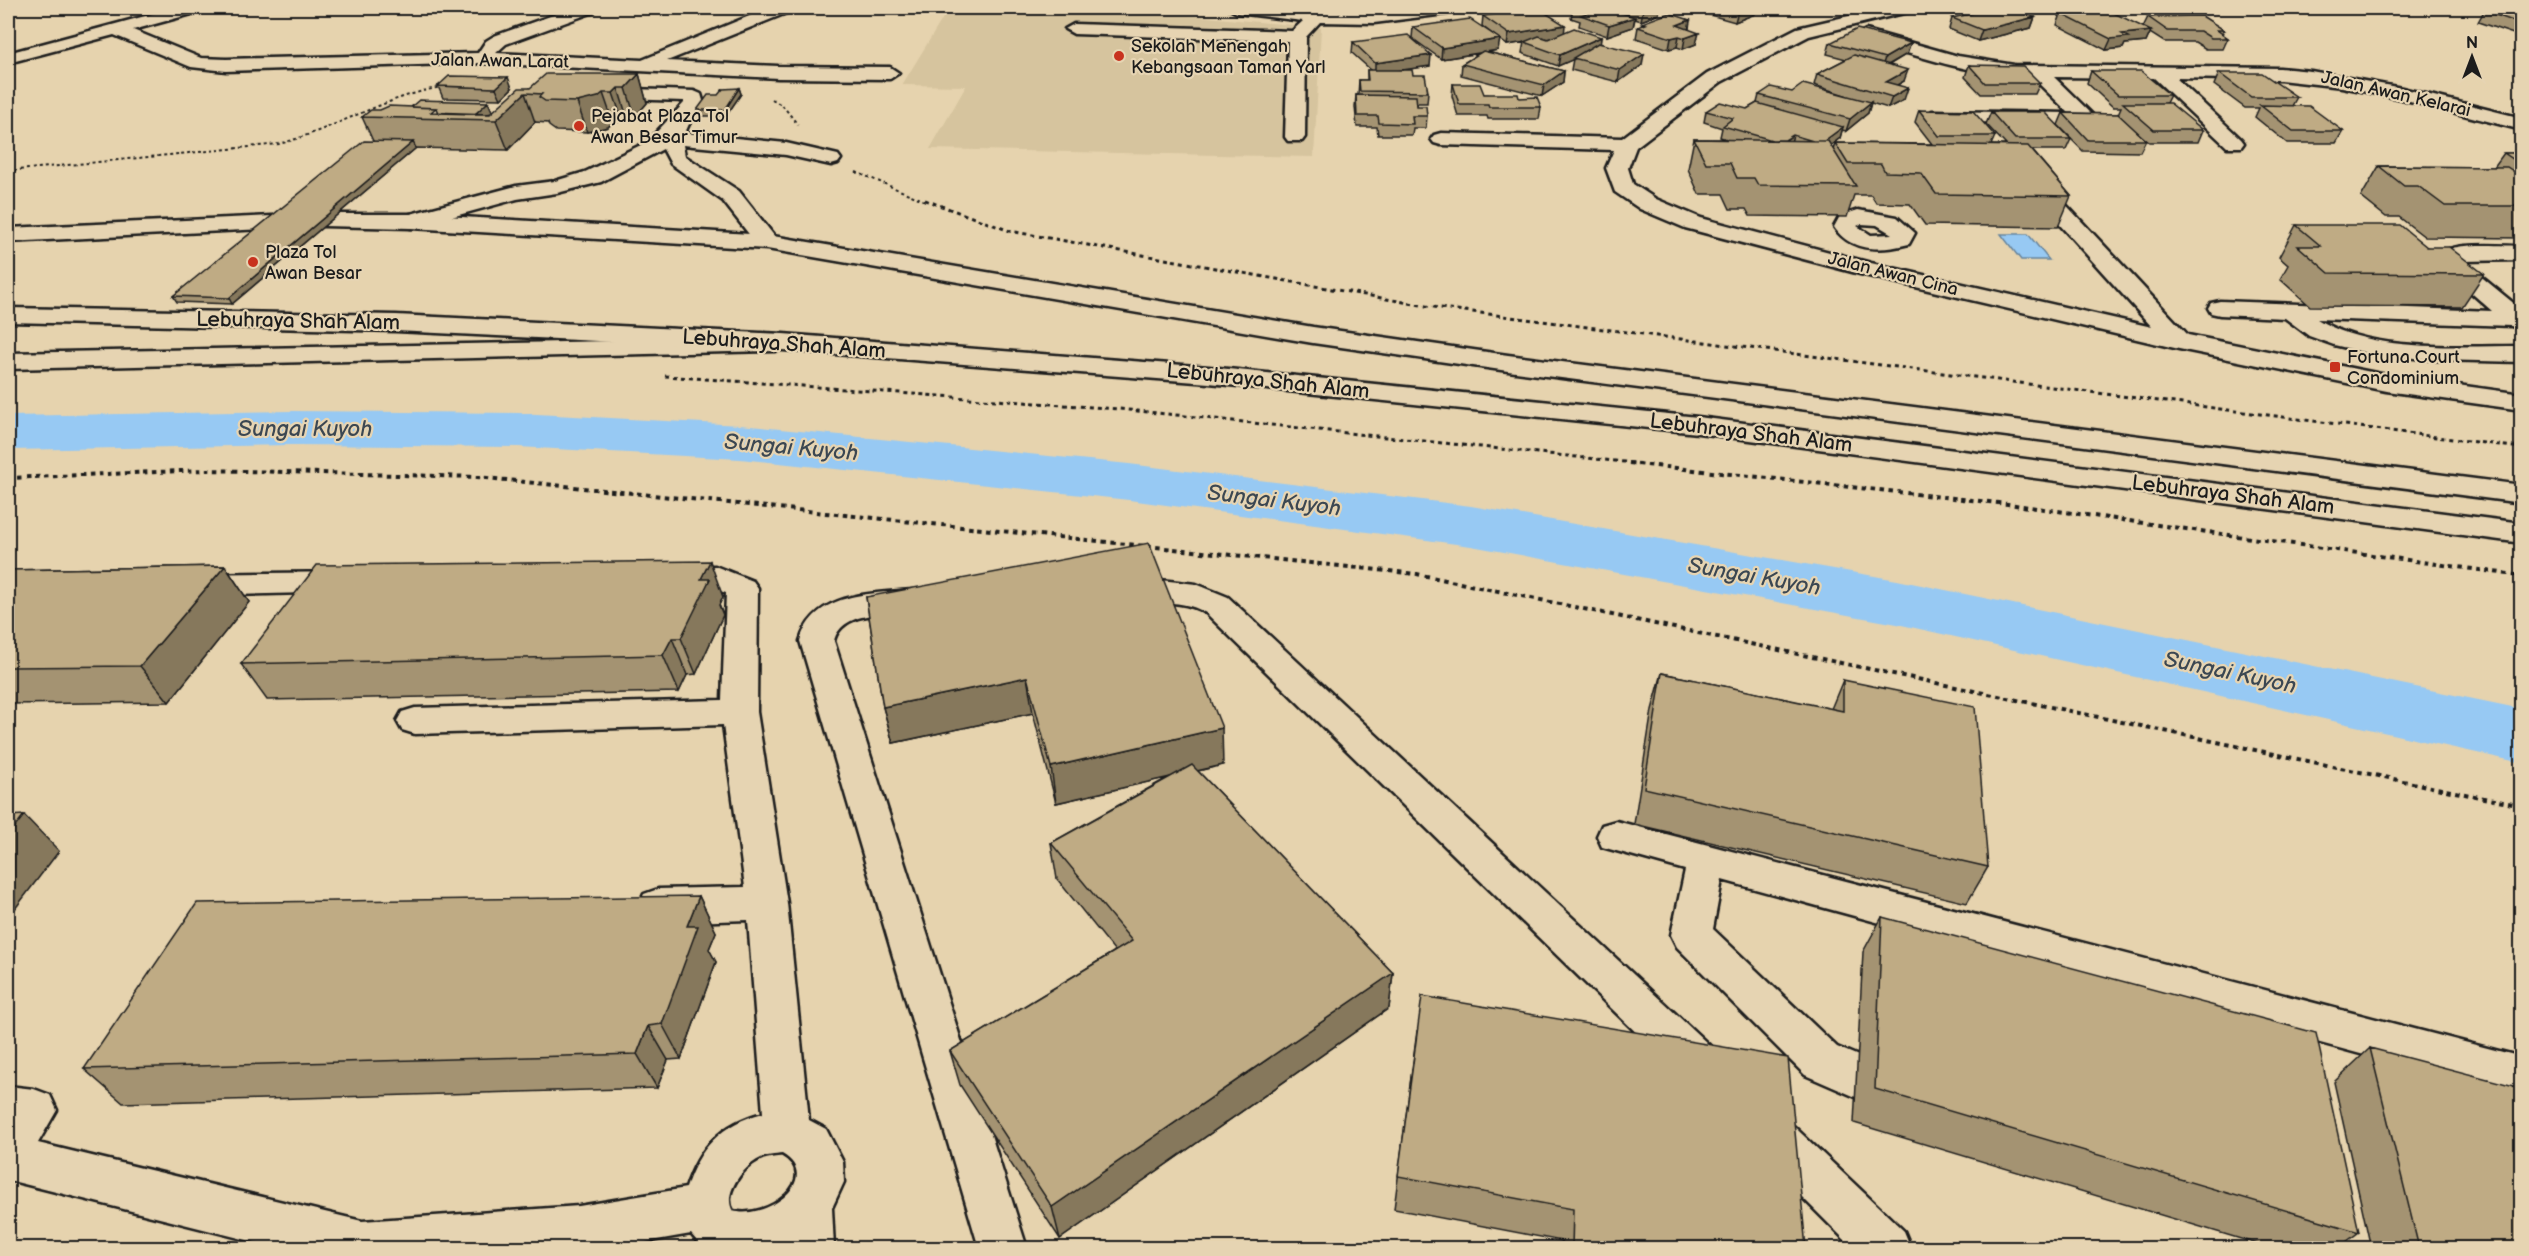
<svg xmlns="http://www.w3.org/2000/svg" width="2529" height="1256" font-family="'Balsamiq Sans',sans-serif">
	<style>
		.built { fill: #d6c49e }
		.water { fill: #97c9f3; stroke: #66849d; stroke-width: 1.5 }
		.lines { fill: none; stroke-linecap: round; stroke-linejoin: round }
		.river { fill: #97c9f3; fill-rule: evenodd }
		.minor-casing { stroke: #1c1c1c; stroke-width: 5 }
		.highway-casing { stroke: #1c1c1c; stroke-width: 5 }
		.path-far2 { stroke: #1c1c1c; stroke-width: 2; stroke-dasharray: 3 3; stroke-linecap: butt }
		.path-far1 { stroke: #1c1c1c; stroke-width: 3; stroke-dasharray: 4 4; stroke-linecap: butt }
		.path { stroke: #1c1c1c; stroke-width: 4; stroke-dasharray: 4.5 4.5; stroke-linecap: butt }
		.minor { fill: #e6d4b2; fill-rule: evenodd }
		.highway { fill: #e6d4b2; fill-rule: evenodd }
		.wall { fill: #a49372; stroke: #1c1c1c; stroke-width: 1.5 }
		.shaded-wall { fill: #86785c; stroke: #1c1c1c; stroke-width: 1.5 }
		.building { fill: #bfab84; stroke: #1c1c1c; stroke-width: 1.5 }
		.poi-dot { fill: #c8321e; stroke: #e6d4b2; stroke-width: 2 }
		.labels { text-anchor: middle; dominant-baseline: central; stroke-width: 4.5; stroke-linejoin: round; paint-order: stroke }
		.far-poi-label { font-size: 18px; fill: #1c1c1c; stroke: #e6d4b2; text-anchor: start }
		.far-street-label { font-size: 18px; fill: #1c1c1c; stroke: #e6d4b2 }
		.street-label { font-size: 21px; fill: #1c1c1c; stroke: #e6d4b2 }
		.water-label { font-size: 22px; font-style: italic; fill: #3b4752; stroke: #e6d4b2 }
	</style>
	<rect width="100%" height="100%" fill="#e6d3ae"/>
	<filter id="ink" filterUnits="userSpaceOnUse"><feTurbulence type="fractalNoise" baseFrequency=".0167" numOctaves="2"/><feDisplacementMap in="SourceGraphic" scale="12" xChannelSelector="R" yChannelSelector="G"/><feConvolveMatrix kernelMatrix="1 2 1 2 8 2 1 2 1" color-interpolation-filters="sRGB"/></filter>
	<g filter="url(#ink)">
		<path class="built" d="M949 8H1116L1321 28 1314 157 930 149 966 86 902 85Z"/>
		<path class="water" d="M2001 234H2028L2049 260H2021Z"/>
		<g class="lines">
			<path class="river" d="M292 411 518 413 740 425 1129 464 1471 506 1897 580 2522 709V763L1897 624 1471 546 1129 500 740 459 518 447 292 445 8 450V416Z"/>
			<g class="minor-casing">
				<path id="minor" d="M175 8H202L199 12 133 30 201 58 226 59 478 53 486 41 494 36 573 8H596L594 12 506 44 496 53 642 60 769 8H791L789 12 667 61 778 66 890 67 899 73 890 79 778 78 483 63 226 71 191 67 114 35 8 63V53Z
					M1228 8H1278L1313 11 1317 8H1334L1332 12 1462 8 1453 13 1374 23 1320 22 1306 37 1305 137 1302 141H1288L1285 137 1288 41 1074 34 1065 29 1074 24 1292 31 1303 21 1237 13Z
					M1883 8H1911L1908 12 1809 36 1721 82 1636 147 1628 168 1633 184 1656 199 1701 218 1871 263 2152 327 2022 183 2025 178H2041L2188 335 2386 375 2522 394V410L2386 391 2179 349 1860 274 1685 228 1640 209 1615 192 1606 168 1614 150 1441 145 1434 143 1431 139 1434 135 1441 133 1622 138 1707 74 1797 28Z
					M1866 30 1958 56 2014 65 2280 68 2311 71 2402 88 2522 118V130L2402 99 2342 87 2280 80 2176 78 2241 139 2244 143 2241 147H2227L2154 78 2054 77 2097 119 2094 123 2087 125 1939 121 1932 119 1929 115 1932 111 2069 113 2032 77C1973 76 1916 55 1860 39L1857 35Z
					M600 88 694 91 701 94 704 104 689 124 685 133 786 143 838 155 841 159 838 163 831 165 786 155 683 145 685 156 739 191 779 242 775 247H759L723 201 671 164 663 149 601 182 557 193 517 199 411 228 403 226 400 221 403 216 516 186 555 181 585 172 647 142 684 103V101L593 98 590 94 593 90Z
					M1858 210 1897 217 1915 233 1909 244C1882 251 1851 253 1834 227L1840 216ZM1861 224 1877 225 1892 234 1871 235 1857 226Z
					M2522 246V260L2462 261 2522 310V330L2511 326 2317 319C2370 353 2460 346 2522 346V362L2436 360 2372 354 2334 345 2309 336 2285 318 2220 315 2211 313 2208 308 2211 303 2220 301 2492 311 2433 259C2446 240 2500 246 2522 246Z
					M767 338 776 341 780 346 776 351 8 369V353Z
					M715 566 753 581 758 588 757 712 787 903 809 1120 826 1129 843 1162 844 1182 832 1208 834 1248H703L691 1234 611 1248H279L8 1180V1086L34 1089 50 1095 57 1110 38 1143 362 1221 579 1206 686 1188C699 1148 721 1124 763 1113L748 920 658 923 644 918 638 906 644 894 658 889 745 887 723 725 415 734 402 730 397 721 402 712 415 708 722 700 726 593C704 584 683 590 661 584L656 577 661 570 672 567ZM782 1154C824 1178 767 1221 733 1211 722 1194 743 1167 759 1159 766 1155 775 1155 782 1154Z
					M348 572 359 575 364 582 359 589 348 592 192 596 181 592 176 585 181 578 192 574Z
					M1160 580 1196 584 1228 597 1722 1057 1728 1071 1722 1085 1706 1091 1690 1085 1206 613C1176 595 1145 608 1114 600L1109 592 1114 584 1125 581Z
					M912 590 923 593 928 601 923 609C896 616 843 607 834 641L1027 1248H979L800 641C814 592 870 594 912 590Z
					M1616 821 2522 1057V1098L1722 880 1713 929 1837 1047 1913 1079 1919 1094 1913 1109 1897 1115 1805 1075 1677 947 1671 935 1685 870 1602 847 1597 836 1602 825Z
					M1766 1108 1782 1115 1904 1231 1911 1248H1853L1750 1145 1743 1130 1750 1115Z"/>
			</g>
			<g class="highway-casing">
				<path id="highway" d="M331 214H411L767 235 1313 327 1508 355 2522 485V503L1508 371 1313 343 767 249 411 228 323 226 320 221 323 216Z
					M272 216 280 218 283 223 280 228 8 242V228Z
					M8 308 396 315 783 334 1209 367 1698 417 2522 523V543L1698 433 1209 383 783 350 396 331 8 322Z"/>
			</g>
			<path class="path-far2" d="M772 99 783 106 798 125
				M8 171 279 144C335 129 384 97 442 87
				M856 172 928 202"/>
			<path class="path-far1" d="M925 200 1010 231 1426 306 2522 448
				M665 376 1119 409 1643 464"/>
			<path class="path" d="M1629 463 2008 504 2522 576
				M8 478 206 470 477 477 1417 574 2522 806"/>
			<use href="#minor" class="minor"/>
			<use href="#highway" class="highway"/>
		</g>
		<path class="wall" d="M1573 8H1660L1659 14 1641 21 1635 19 1633 27 1607 36 1579 26 1580 21 1571 18Z
			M1685 8H1756L1755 14 1735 22Z
			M2062 8H2091L2143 27 2148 17 2224 30 2222 34 2228 38 2223 49H2206L2195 42H2164L2150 33 2146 42 2125 44 2123 48 2106 50 2057 25 2060 17 2059 16Z
			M2522 8V37L2478 22 2484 11Z
			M1483 16 1564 33 1601 37 1600 43 1642 65 1618 82 1571 70 1573 59 1558 66 1522 53 1524 42H1525L1507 45 1482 26Z
			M2035 17 2031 28 1978 41 1949 29 1952 18Z
			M1690 20 1689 29 1696 44 1683 49 1677 47 1669 49 1636 38 1638 27 1641 26 1642 23Z
			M1413 27 1498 50 1487 52 1564 71 1563 82 1542 96 1461 75 1462 64 1480 53 1441 59 1412 38Z
			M1353 42 1430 66 1402 70 1413 75 1428 92 1427 103H1417V106L1427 116 1426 128H1413L1412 135H1378L1377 127H1357L1355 107 1356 95H1358L1359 80H1367V70H1371L1352 53Z
			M1830 43H1911L1907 54 1889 65 1904 81 1897 85 1904 100 1888 108 1871 103 1868 113 1846 131 1842 130 1840 138 1831 145 1833 149 1835 143 1932 144 1915 122 1919 110 1995 136 1991 145H2006L1986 124 1991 112 2070 137 2058 125 2063 113 2118 114 2121 107H2113L2087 83 2091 71 2170 95 2166 103 2203 130 2198 142H2149L2134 130 2146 140 2140 152 2083 151 2071 139 2066 150H2032L2071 196 2058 227 1925 225 1910 204 1876 203 1871 195H1854L1847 217 1750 216 1746 209H1730L1723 194H1699L1688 169 1694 139H1727L1720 137 1722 128 1704 122 1706 111 1747 109 1757 103 1759 95 1792 92 1848 96 1814 85 1817 74 1846 59 1827 54Z
			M1969 65 2040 83 2035 94H1981L1965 77Z
			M2219 73 2297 97 2292 106 2343 131 2336 143H2287L2255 117 2259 108H2245L2214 85Z
			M639 74 647 103 635 117H627L623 122H613L608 127 587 132 556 131 549 126 548 123 535 122 508 150 416 148 232 304 177 302 173 296 373 141 362 117 492 112 530 88Z
			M1453 84 1484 94 1519 98 1541 107 1539 119H1488L1487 116H1458L1452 96Z
			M438 86 512 88 501 99 443 98Z
			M739 88 741 94 726 116H699L697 110Z
			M2504 153H2522V238L2425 237 2399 217H2386L2361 197 2379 166 2494 167Z
			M2296 225 2427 247 2484 274 2462 307 2310 306 2280 279 2288 265 2279 257Z
			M225 566 249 602 169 702 8 704V570Z
			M723 597 719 605 723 615 696 674 687 675 679 692 267 700 241 664Z
			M866 597 1223 765 1198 771 1393 973 1389 1008 1060 1239 960 1085 950 1051 1115 951 1057 879 1051 843 1169 777 1056 803 1033 713 893 743 883 707Z
			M1662 673 1831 709 1843 680 1988 867 1967 903 1634 824 1652 710Z
			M699 896 716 932 709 949 716 962 681 1059 668 1060 657 1088 123 1103 84 1069Z
			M1882 917 2359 1232 2338 1248H2271L1854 1123 1863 952Z
			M1417 1031 1806 1248H1562V1241L1394 1209Z
			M2370 1048 2522 1248H2371L2334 1082Z"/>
		<path class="shaded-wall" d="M1651 8H1660L1659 14 1641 21 1643 10Z
			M1747 8H1756L1755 14 1735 22 1738 11Z
			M1635 17 1633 27 1607 36 1609 25Z
			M2035 17 2031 28 1978 41 1982 30Z
			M1690 20 1688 31 1677 25Z
			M1565 25 1564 36 1507 45 1509 34Z
			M2151 31 2146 42 2125 44 2123 48 2106 50 2111 39 2122 34Z
			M1699 33 1696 44 1683 49 1685 38Z
			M1679 36 1677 47 1669 49 1671 38Z
			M1601 37 1600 48 1558 66 1560 55Z
			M1500 39 1498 50 1441 59 1442 48Z
			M1911 43 1907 54 1881 69 1885 58Z
			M1644 54 1642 65 1618 82 1620 70Z
			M1431 55 1430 66 1375 74V63Z
			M1908 70 1904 81 1883 93 1886 82Z
			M1564 71 1563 82 1542 96 1544 85Z
			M639 74 647 103 635 117 626 88Z
			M508 77 512 88 501 99 496 88Z
			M618 88 627 117 623 122 613 93Z
			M739 88 741 94 726 116 725 110Z
			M1908 88 1904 100 1888 108 1892 97Z
			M525 93 535 122 508 150 496 120Z
			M603 93 613 122 608 127 587 132 577 102Z
			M488 102 493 113 473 116Z
			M1871 102 1868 113 1846 131 1850 119Z
			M1843 127 1840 138 1818 155 1821 143Z
			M1793 135 1790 146 1781 143Z
			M413 142 416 148 232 304 229 298Z
			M710 561 723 597 719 605 723 615 696 674 681 638 701 579Z
			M225 566 249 602 169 702 140 666Z
			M672 638 687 675 679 692 663 655Z
			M1027 677 1033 713 893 743 883 707Z
			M1222 728 1223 765 1056 803 1051 767Z
			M24 815 59 851 8 918V836Z
			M699 896 716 932 709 949 716 962 681 1059 662 1024 687 926Z
			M1393 973 1389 1008 1060 1239 1052 1207Z
			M648 1026 668 1060 657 1088 637 1054Z"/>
		<path class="building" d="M1538 8 1565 25 1509 34 1483 16Z
			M1573 8H1605L1635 17 1609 25 1581 15 1588 13Z
			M1635 8H1651L1643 10Z
			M1725 8H1747L1738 11Z
			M1997 8H2010L2035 17 1982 30 1952 18Z
			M2067 8H2091L2096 10 2106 9 2151 31 2122 34 2128 37 2111 39 2061 14 2076 12Z
			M2502 8H2522V24L2484 11Z
			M1669 13 1690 20 1677 25 1699 33 1685 38 1679 36 1671 38 1638 27 1646 24 1642 23Z
			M2202 16 2224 30H2217L2228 38H2211L2200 31H2168L2148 17Z
			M1470 19 1500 39 1442 48 1413 27Z
			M1574 28 1601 37 1560 55 1524 42 1539 36 1548 39Z
			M1857 29 1911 43 1885 58 1830 43Z
			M1408 35 1431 55 1375 63 1353 42Z
			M1598 43 1644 54 1620 70 1573 58Z
			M1483 51 1564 71 1544 85 1462 64Z
			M1854 55 1908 70 1886 82 1908 88 1892 97 1817 74Z
			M1969 65 2023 66 2040 83H1985Z
			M1367 70H1412L1413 75H1425L1428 92 1360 91 1359 80H1368Z
			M2091 71H2141L2170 95H2118Z
			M2219 73H2262L2297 97H2251Z
			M546 74H639L626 88H618L613 93H603L598 97 577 102 545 101 539 97 542 94 525 93 496 120 362 117 371 110H380L389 106 436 108 431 112 490 114 519 88H530Z
			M449 76 508 77 496 88 438 86Z
			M1453 84H1480L1484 94H1518L1519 98 1537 97 1541 107H1489L1488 104H1459Z
			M1803 84 1871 102 1850 119 1759 95 1771 87 1792 92Z
			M739 88 725 110H697L708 95H718L723 89Z
			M1356 95 1416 96 1417 106H1426L1427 116H1412L1413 124 1379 123 1378 116H1357Z
			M419 100 488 102 475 114 438 113 436 108 411 107Z
			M1720 102 1747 109 1757 103 1843 127 1824 141H1813L1793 135 1785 140H1772L1723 126 1733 118 1706 111Z
			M2123 103H2170L2203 130H2154Z
			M2260 105 2309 106 2343 131H2293Z
			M1919 110 1973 111 1995 136H1939Z
			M1991 112H2045L2071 139H2015Z
			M2063 113 2118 114 2146 140H2088Z
			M1694 139 1828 141 1856 186 1758 185 1754 178H1737L1730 163H1706Z
			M364 141 413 142 229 298 173 296Z
			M1835 143 2028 146 2071 196 1936 194 1921 173 1885 172 1881 164H1848Z
			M2504 153H2522V165Z
			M2379 166 2507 167 2522 177V206H2445L2418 186H2404Z
			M2296 225H2400L2427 247H2449L2484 274 2329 273 2298 246H2321Z
			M1149 543 1222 728 1051 767 1027 677 883 707 866 597Z
			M710 561 701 579H710L681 638H672L663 655 241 664 317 565Z
			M225 566 140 666 8 667V570Z
			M1662 673 1843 711V680L1975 707 1988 867 1644 788Z
			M1192 765 1393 973 1052 1207 950 1051 1132 941 1051 843Z
			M24 815 8 836V816Z
			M699 896 687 926H698L662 1024 648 1026 637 1054 84 1069 197 903Z
			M1882 917 2316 1033 2359 1232 1875 1089Z
			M1422 996 1788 1058 1806 1248H1572L1573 1209 1398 1176Z
			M2370 1048 2522 1088V1248H2419Z"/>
	</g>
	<g class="poi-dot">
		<circle cx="1119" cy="56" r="6"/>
		<circle cx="579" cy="126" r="6"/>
		<circle cx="253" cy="262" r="6"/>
		<rect x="2329" y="361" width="12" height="12" rx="3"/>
	</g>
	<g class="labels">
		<g class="far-poi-label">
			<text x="1131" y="46">Sekolah Menengah<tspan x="1131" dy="21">Kebangsaan Taman Yarl</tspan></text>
			<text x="591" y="116">Pejabat Plaza Tol<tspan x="591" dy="21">Awan Besar Timur</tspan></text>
			<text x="265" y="252">Plaza Tol<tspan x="265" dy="21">Awan Besar</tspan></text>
			<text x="2347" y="357">Fortuna Court<tspan x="2347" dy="21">Condominium</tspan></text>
		</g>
		<g class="far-street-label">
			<text transform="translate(500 61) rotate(1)">Jalan Awan Larat</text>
			<text transform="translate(2396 94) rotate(13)">Jalan Awan Kelarai</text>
			<text transform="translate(1893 274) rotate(14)">Jalan Awan Cina</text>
		</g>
		<g class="street-label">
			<text transform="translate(298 321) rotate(1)">Lebuhraya Shah Alam</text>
			<text transform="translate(784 344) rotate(4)">Lebuhraya Shah Alam</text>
			<text transform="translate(1268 381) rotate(6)">Lebuhraya Shah Alam</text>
			<text transform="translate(1751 433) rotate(7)">Lebuhraya Shah Alam</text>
			<text transform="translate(2233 495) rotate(7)">Lebuhraya Shah Alam</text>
		</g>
		<g class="water-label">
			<text x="305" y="429">Sungai Kuyoh</text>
			<text transform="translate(791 448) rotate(5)">Sungai Kuyoh</text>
			<text transform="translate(1274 501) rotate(7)">Sungai Kuyoh</text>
			<text transform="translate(1754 577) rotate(10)">Sungai Kuyoh</text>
			<text transform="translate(2230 673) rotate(12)">Sungai Kuyoh</text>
		</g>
	</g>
	<rect width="2529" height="1256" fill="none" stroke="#e6d4b2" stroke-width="30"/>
	<rect x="15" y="15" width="2499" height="1226" fill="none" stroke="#1c1c1c" stroke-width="2" filter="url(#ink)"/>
	<g transform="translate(2472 57)" stroke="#e6d4b2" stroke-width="4.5" paint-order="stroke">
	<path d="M0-4.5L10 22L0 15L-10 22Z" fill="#1c1c1c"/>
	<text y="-9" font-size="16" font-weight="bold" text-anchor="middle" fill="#1c1c1c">N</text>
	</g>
</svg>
